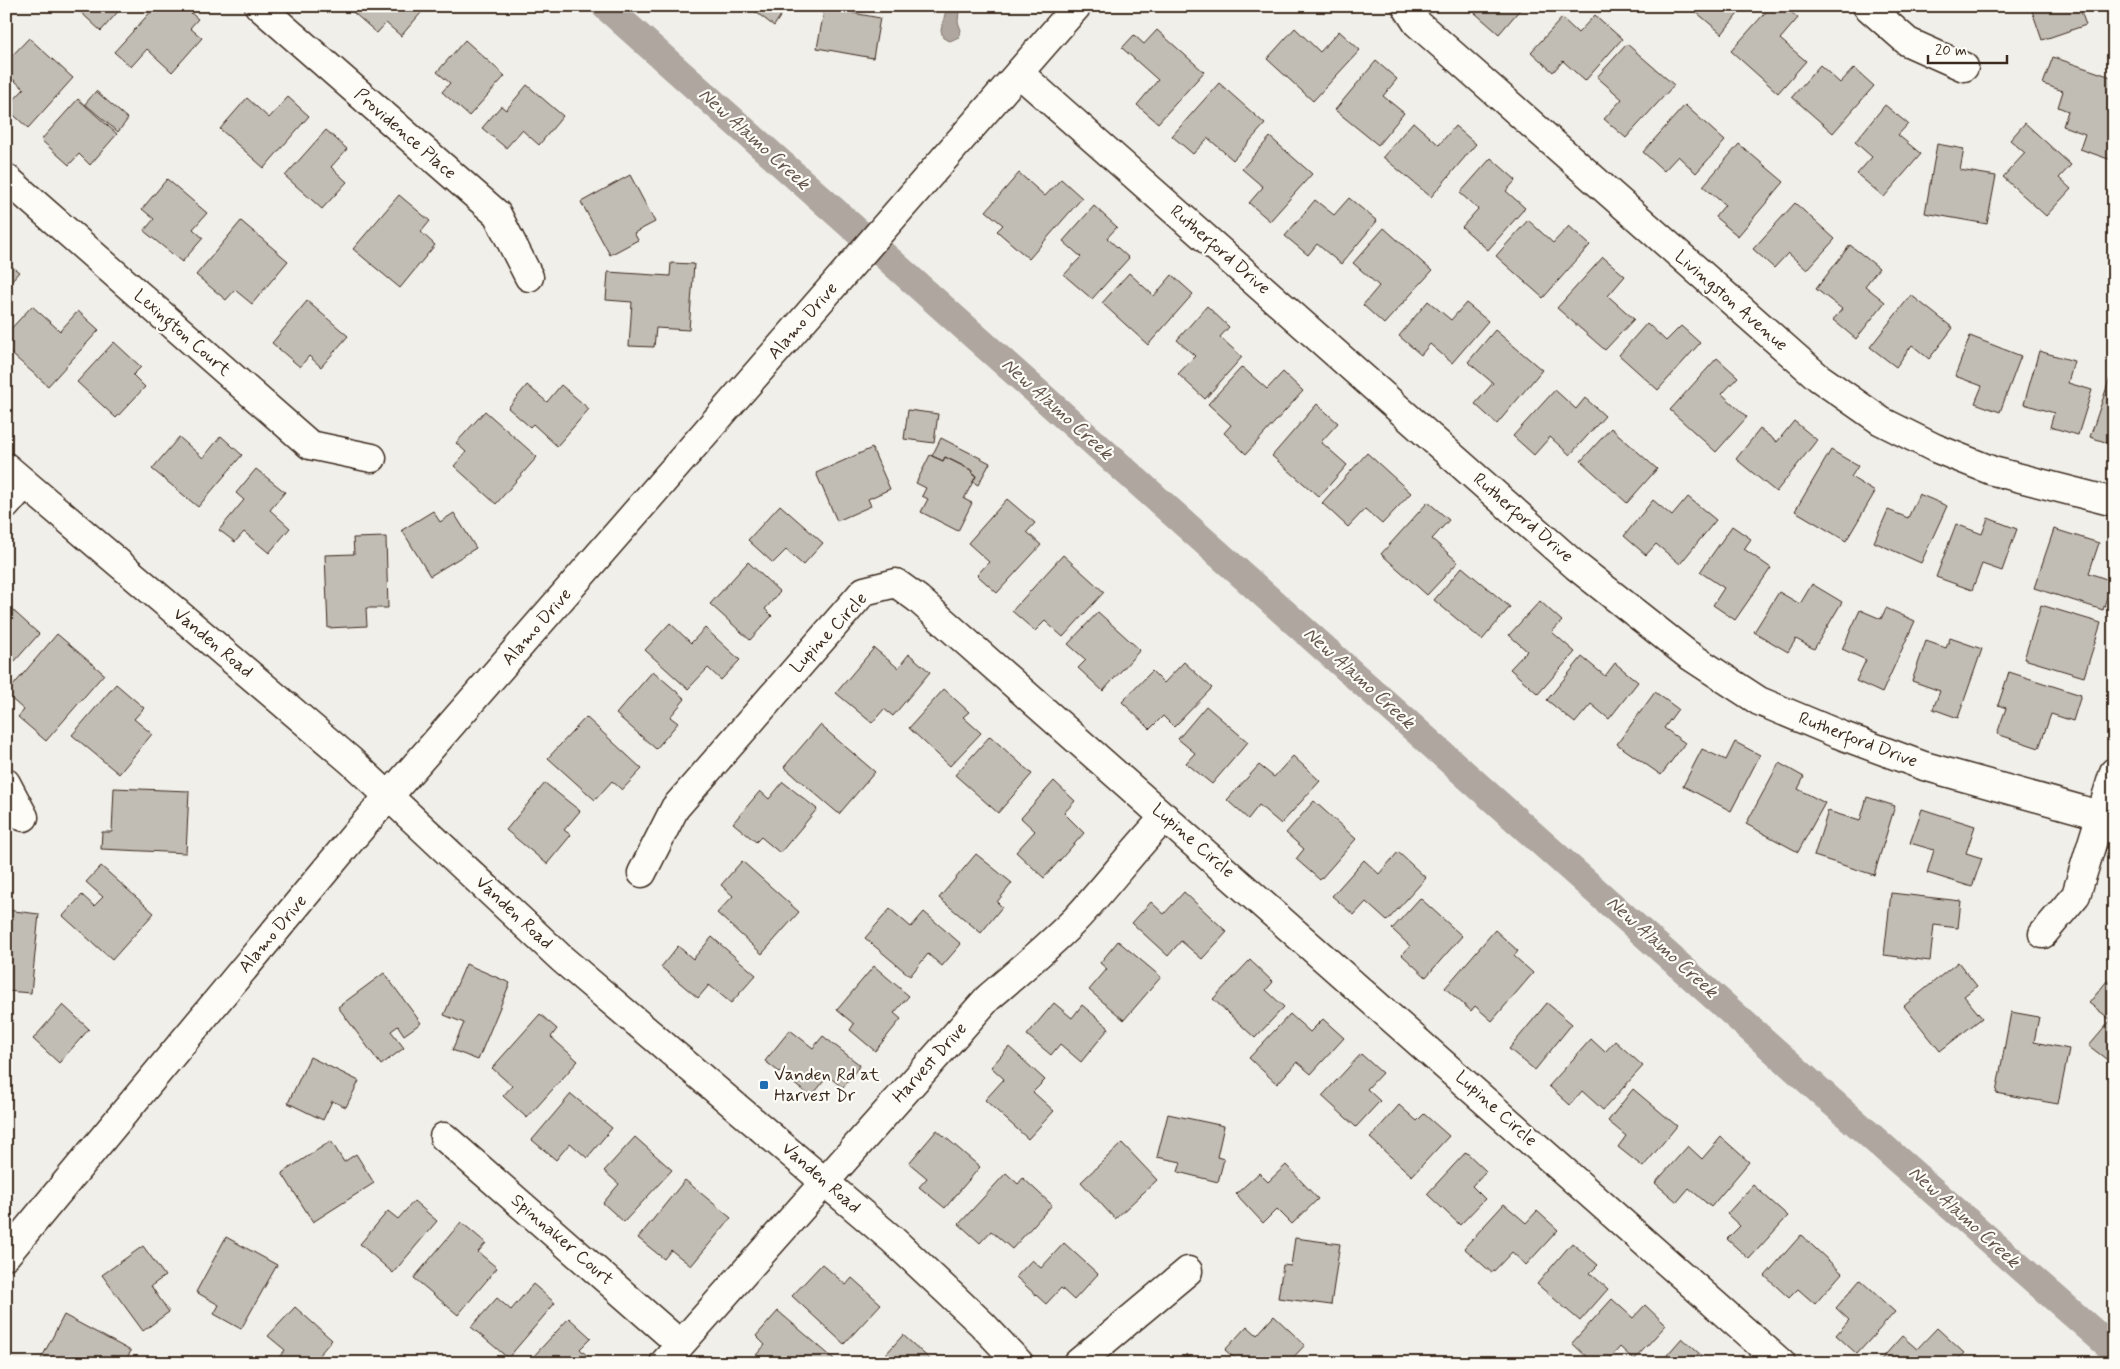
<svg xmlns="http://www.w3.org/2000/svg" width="2120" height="1369" font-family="Mynerve,sans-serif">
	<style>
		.water { fill: #aea69f; stroke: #80746b }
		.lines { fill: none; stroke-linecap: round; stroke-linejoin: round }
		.canal { stroke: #aea69f; stroke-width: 28 }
		.building { fill: #c1bcb4; stroke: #3b2a1e }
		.minor-casing { stroke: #3b2a1e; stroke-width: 31 }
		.major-casing { stroke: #3b2a1e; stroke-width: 31 }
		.minor { stroke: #fdfcf7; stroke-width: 28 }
		.major { stroke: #fdfcf7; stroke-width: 28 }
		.poi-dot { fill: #1f6fb2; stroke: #fdfcf7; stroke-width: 2 }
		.labels { text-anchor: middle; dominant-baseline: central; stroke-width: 4.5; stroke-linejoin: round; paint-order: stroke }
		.street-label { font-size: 18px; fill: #3b2a1e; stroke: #fdfcf7 }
		.poi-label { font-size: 18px; fill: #3b2a1e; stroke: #fdfcf7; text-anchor: start }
		.water-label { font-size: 19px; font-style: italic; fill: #63554b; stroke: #fdfcf7 }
	</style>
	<rect width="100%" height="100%" fill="#f1efea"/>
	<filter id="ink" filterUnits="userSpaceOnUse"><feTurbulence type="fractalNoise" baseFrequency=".02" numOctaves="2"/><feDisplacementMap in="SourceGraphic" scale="10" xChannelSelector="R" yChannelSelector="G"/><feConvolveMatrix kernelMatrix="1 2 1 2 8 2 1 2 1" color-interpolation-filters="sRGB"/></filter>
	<g filter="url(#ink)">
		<path class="water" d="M951 7 959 11 958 22 961 30 959 37 950 41 943 38 941 30 946 10Z"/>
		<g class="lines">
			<path class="canal" d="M605 6 1831 1101 2114 1350"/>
		</g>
		<path class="building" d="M74 6H123L101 31Z
			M156 6H183L198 19 190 28 202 38 172 72 147 49 131 67 114 52Z
			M346 6H427L401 36 386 23 377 33Z
			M748 6H787L774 26Z
			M825 6H854L853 13 880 18 873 58 817 48Z
			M1467 6H1523L1499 34Z
			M1689 6H1744L1722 34Z
			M1771 6H1784L1798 18 1780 39 1806 61 1778 93 1731 51Z
			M2035 6H2079L2086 25 2042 40 2031 8Z
			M1595 15 1622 39 1585 81 1563 61 1553 72 1531 52 1562 18 1578 33Z
			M1295 28 1320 52 1339 31 1360 50 1313 101 1267 59Z
			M1157 30 1204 72 1158 123 1137 105 1158 80 1122 48 1134 35 1144 44Z
			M29 38 73 78 28 128 6 108 24 89 6 73V62Z
			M465 40 505 76 469 116 442 92 450 83 437 72Z
			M1627 44 1674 85 1626 138 1604 119 1622 99 1597 77Z
			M2053 57 2114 78V99L2110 110 2114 111V161L2080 149 2085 134 2063 126 2068 111 2058 107 2063 91 2043 84Z
			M1376 61 1397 79 1383 96 1404 113 1378 145 1335 110Z
			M1820 65 1840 83 1854 68 1874 86 1833 133 1792 97Z
			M1219 83 1265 124 1233 160 1208 138 1193 154 1172 136Z
			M527 85 563 116 539 145 522 130 506 148 482 128 501 106 506 110Z
			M96 91 128 119 118 132 85 104Z
			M288 97 309 116 264 168 220 129 247 98 269 118Z
			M78 99 117 134 90 165 79 154 69 165 41 140Z
			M1685 105 1725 141 1696 173 1678 156 1664 171 1643 152Z
			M1885 105 1908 124 1898 135 1921 154 1884 197 1857 174 1872 157 1855 142Z
			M1413 122 1439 145 1455 126 1476 144 1431 197 1383 157Z
			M2025 123 2071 165 2059 178 2071 189 2046 216 2003 177 2025 153 2010 140Z
			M326 130 347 149 331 167 347 182 322 209 285 176Z
			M1270 137 1312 174 1270 221 1249 203 1263 187 1242 169Z
			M1739 144 1784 182 1738 236 1715 217 1725 205 1703 186Z
			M1937 144 1964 149 1960 170 1996 176 1987 224 1925 213Z
			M1491 158 1516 180 1506 191 1525 208 1488 250 1462 227 1478 209 1460 193Z
			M1019 173 1045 196 1061 179 1082 198 1029 259 997 231 1003 225 986 211Z
			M630 175 655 222 634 233 638 240 610 255 581 202Z
			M167 179 207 213 193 229 203 238 182 262 144 231 154 219 142 209Z
			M399 195 430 221 421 232 435 245 400 288 353 249Z
			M1349 198 1377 221 1341 264 1317 244 1308 255 1285 236 1315 200 1334 215Z
			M1795 203 1835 239 1807 270 1788 253 1774 268 1753 249Z
			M1094 206 1117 227 1107 238 1129 258 1092 299 1064 275 1081 257 1063 241Z
			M1528 220 1553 243 1569 226 1590 245 1543 298 1496 256Z
			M241 221 288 261 252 304 235 290 226 300 196 275Z
			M1384 228 1432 271 1384 324 1363 305 1379 286 1353 263Z
			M1850 245 1879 268 1865 286 1885 302 1856 339 1833 320 1842 309 1816 289Z
			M1603 257 1625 276 1608 296 1634 319 1605 350 1557 308Z
			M6 262 19 272 6 287Z
			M671 263 694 264 689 330 656 328 654 347 629 346 632 302 606 300 608 272 670 276Z
			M1129 273 1154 296 1172 275 1193 294 1148 345 1102 303Z
			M1911 295 1953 328 1929 359 1912 345 1896 367 1870 347Z
			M307 301 348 336 321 367 309 356 300 367 272 343Z
			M1428 301 1451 320 1466 303 1488 321 1452 363 1430 344 1421 355 1399 336Z
			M32 306 60 331 78 311 99 330 48 386 6 349V334Z
			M1207 306 1229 327 1220 337 1242 357 1205 399 1178 374 1195 356 1177 340Z
			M1647 323 1666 341 1681 326 1700 343 1658 390 1619 355Z
			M1495 330 1542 370 1497 424 1475 404 1493 383 1468 362Z
			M1970 336 2021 356 2000 412 1975 403 1982 386 1955 376Z
			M114 342 141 367 133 375 145 387 116 418 77 382Z
			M2039 351 2074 361 2068 383 2092 390 2078 435 2050 427 2054 413 2024 404Z
			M1717 358 1738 377 1722 394 1747 417 1716 452 1670 410Z
			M1242 367 1267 389 1283 372 1303 391 1246 454 1224 433 1231 425 1208 404Z
			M2112 372H2114V445L2090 437Z
			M527 385 547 402 561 385 589 409 557 446 533 424 530 427 508 408Z
			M1555 390 1576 409 1585 398 1605 416 1570 455 1550 437 1534 455 1513 436Z
			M1317 404 1338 423 1321 442 1347 465 1319 497 1272 456Z
			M908 410 938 414 934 443 904 439Z
			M485 411 537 457 496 504 454 466 466 452 456 443Z
			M1794 421 1817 440 1776 492 1736 459 1760 429 1777 442Z
			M1611 428 1657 469 1627 503 1581 461Z
			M221 436 242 455 198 507 152 469 179 437 203 458Z
			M941 438 990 463 978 485 973 482 976 476 972 473 973 471 945 457 943 461 932 456Z
			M872 448 890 489 868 499 871 506 837 521 816 473Z
			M1831 450 1858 466 1851 477 1875 492 1846 541 1795 511Z
			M1367 453 1411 493 1382 524 1365 509 1348 527 1322 503Z
			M930 455 943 461 945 457 973 471 972 473 976 476 964 499 972 503 958 531 921 512 928 499 922 496 926 488 916 483Z
			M256 469 285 492 270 510 290 528 269 553 244 532 235 542 219 530 244 500 236 493Z
			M1919 494 1947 506 1921 563 1874 542 1888 510 1908 518Z
			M1688 497 1716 520 1680 564 1656 544 1646 555 1624 536 1653 500 1672 516Z
			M1007 499 1035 523 1027 532 1041 545 997 593 977 575 989 562 968 543Z
			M1428 502 1449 520 1432 539 1458 562 1427 595 1381 554Z
			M780 505 823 543 803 565 786 550 773 563 748 540Z
			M433 511 440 522 454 513 476 548 430 576 402 530Z
			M1988 518 2017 529 2002 571 1982 564 1972 590 1936 577 1956 524 1982 534Z
			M1732 526 1751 539 1744 549 1771 568 1735 620 1713 605 1724 588 1700 572Z
			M2054 529 2099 543 2089 573 2112 581 2103 610 2034 588Z
			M386 537 388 608H366L367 626 328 628 325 555 354 554 353 538Z
			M1063 555 1104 592 1063 637 1045 621 1035 631 1012 611Z
			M748 562 780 592 765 609 772 616 750 640 710 604Z
			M1462 567 1510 607 1482 640 1434 600Z
			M1812 584 1842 602 1814 649 1796 639 1788 652 1754 632 1779 592 1800 604Z
			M1540 601 1562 621 1552 632 1575 652 1538 694 1510 669 1527 651 1509 635Z
			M6 604 39 634 6 671Z
			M2041 605 2101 623 2084 677 2024 659Z
			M1886 608 1915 621 1882 693 1856 681 1866 660 1842 649 1860 610 1881 619Z
			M1098 612 1140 650 1103 691 1078 668 1086 660 1068 644Z
			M670 623 691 643 705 628 740 660 721 680 708 668 688 689 645 650Z
			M57 634 104 674 46 741 18 717 24 710 6 694Z
			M1950 638 1982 649 1958 718 1933 709 1940 691 1912 681 1926 641 1946 648Z
			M874 648 898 668 909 654 930 672 893 716 884 709 872 723 836 693Z
			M1582 657 1605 676 1615 663 1638 682 1609 719 1591 704 1575 723 1547 700Z
			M1184 662 1212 688 1174 727 1163 716 1150 729 1122 702 1152 671 1164 683Z
			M653 671 685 699 670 717 678 723 656 749 616 714Z
			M2009 672 2081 695 2073 721 2051 714 2039 748 1997 734 2006 708 1998 705Z
			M116 684 144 708 134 719 152 734 119 774 72 735Z
			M944 689 969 712 963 717 981 733 950 766 909 728Z
			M1655 692 1678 709 1664 728 1685 743 1661 775 1617 744Z
			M1206 706 1248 742 1212 784 1186 763 1195 753 1178 739Z
			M586 717 642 769 622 790 612 781 595 800 548 758Z
			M820 725 875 772 839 814 784 767Z
			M990 736 1032 774 998 813 955 775Z
			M1735 742 1760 755 1731 811 1683 786 1702 749 1726 760Z
			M1293 756 1320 781 1281 824 1259 805 1248 819 1227 800 1259 765 1274 777Z
			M1779 763 1804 777 1798 789 1825 803 1798 852 1746 824Z
			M1054 781 1075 801 1064 813 1084 833 1044 878 1016 852 1035 831 1021 818Z
			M783 782 817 809 780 853 761 837 756 842 733 823 760 791 769 799Z
			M545 783 580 811 564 830 571 835 547 864 506 830Z
			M114 788 189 791 186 853 101 849 102 832H112Z
			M1867 797 1895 806 1874 875 1814 856 1828 811 1860 821Z
			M1314 801 1356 839 1320 880 1296 859 1304 849 1286 833Z
			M1922 809 1975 826 1966 853 1982 858 1972 887 1927 873 1934 850 1910 843Z
			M1398 852 1426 878 1387 921 1366 902 1354 915 1332 896 1364 860 1379 874Z
			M976 854 1012 883 997 902 1002 907 981 933 939 898Z
			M742 861 799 912 762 954 717 913 733 896 721 885Z
			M101 866 154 913 112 960 63 916 82 895 94 906 103 897 86 882Z
			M1184 892 1227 932 1202 959 1181 941 1168 956 1132 923 1151 902 1164 914Z
			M1891 893 1961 901 1958 928 1934 925 1930 961 1884 955Z
			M1420 898 1462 936 1426 977 1402 955 1410 946 1392 929Z
			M890 909 911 927 924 912 961 944 942 966 928 954 910 976 865 938Z
			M6 910 39 914 31 993 6 991Z
			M1495 930 1518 951 1514 956 1533 973 1492 1021 1475 1006 1471 1011 1445 988Z
			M712 937 756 975 731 1003 709 985 698 998 661 967 678 946 693 959Z
			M1118 941 1161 977 1124 1020 1089 990 1107 969 1100 963Z
			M1250 960 1273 982 1266 990 1284 1007 1255 1038 1213 999Z
			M1958 962 1977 986 1964 996 1982 1018 1940 1051 1904 1006Z
			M466 964 510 983 478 1060 452 1050 464 1023 444 1015Z
			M874 966 909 996 894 1013 901 1019 875 1051 850 1030 854 1024 837 1010Z
			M384 973 421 1023 404 1035 398 1026 391 1031 404 1048 381 1065 338 1007Z
			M2107 981 2114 986V1065L2089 1046 2111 1020 2089 1003Z
			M1054 1003 1072 1018 1082 1005 1109 1028 1081 1062 1060 1044 1051 1055 1027 1035Z
			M1547 1003 1572 1024 1535 1070 1509 1049Z
			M63 1005 89 1029 59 1063 33 1039Z
			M2011 1012 2039 1017 2034 1042 2069 1049 2058 1104 1996 1093Z
			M540 1014 557 1029 551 1037 578 1061 527 1118 503 1096 512 1086 492 1068Z
			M1290 1014 1310 1032 1323 1019 1344 1038 1311 1074 1297 1062 1277 1084 1249 1058Z
			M790 1030 813 1048 823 1036 860 1065 843 1088 828 1076 811 1097 765 1061Z
			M1591 1039 1605 1052 1615 1041 1643 1066 1603 1110 1582 1091 1570 1105 1549 1086Z
			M1009 1047 1045 1080 1033 1092 1054 1111 1028 1139 985 1100 1004 1079 991 1067Z
			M1361 1054 1382 1073 1367 1089 1380 1101 1356 1127 1322 1096Z
			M310 1057 359 1081 346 1107 332 1101 323 1120 288 1103Z
			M1633 1089 1677 1126 1643 1167 1618 1147 1626 1136 1608 1121Z
			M571 1094 612 1128 587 1158 570 1143 556 1160 532 1140Z
			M1399 1105 1417 1121 1424 1114 1449 1136 1412 1176 1370 1138Z
			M1168 1114 1224 1126 1217 1157 1224 1159 1218 1182 1178 1172 1181 1162 1157 1157Z
			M937 1130 980 1167 945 1208 919 1187 927 1178 909 1163Z
			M635 1137 672 1170 624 1222 603 1203 619 1184 604 1171Z
			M1721 1137 1749 1162 1711 1207 1689 1188 1677 1202 1655 1183 1688 1146 1702 1159Z
			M331 1141 344 1162 356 1154 374 1183 313 1222 282 1173Z
			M1122 1143 1157 1180 1115 1219 1081 1182Z
			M1466 1152 1486 1171 1472 1186 1485 1199 1460 1225 1427 1194Z
			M1286 1165 1318 1199 1292 1224 1277 1209 1263 1223 1236 1194 1259 1173 1268 1182Z
			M1006 1173 1018 1184 1023 1178 1052 1205 1012 1249 991 1231 980 1243 959 1224Z
			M685 1180 731 1218 691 1266 671 1250 664 1259 638 1238Z
			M1753 1185 1788 1216 1749 1259 1727 1239 1740 1226 1727 1214Z
			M414 1201 437 1221 393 1273 360 1244 388 1211 398 1219Z
			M1504 1204 1526 1223 1537 1211 1558 1230 1526 1265 1512 1252 1492 1273 1464 1248Z
			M461 1222 486 1243 478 1252 497 1268 458 1315 414 1278Z
			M1801 1235 1842 1273 1815 1304 1798 1289 1789 1298 1765 1276Z
			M226 1237 277 1265 241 1329 214 1314 219 1305 196 1292Z
			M1295 1238 1340 1244 1331 1305 1278 1298 1283 1265 1291 1266Z
			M1064 1243 1098 1274 1074 1300 1061 1288 1046 1304 1016 1277 1032 1260 1041 1268Z
			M1572 1243 1598 1265 1590 1273 1608 1289 1580 1321 1537 1284Z
			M143 1246 165 1276 151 1286 169 1312 143 1331 102 1275Z
			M822 1264 846 1285 852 1278 881 1304 844 1344 792 1296Z
			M1860 1280 1895 1312 1857 1354 1836 1335 1849 1320 1836 1308Z
			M533 1284 555 1303 508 1358 471 1327 497 1298 511 1310Z
			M1612 1299 1633 1318 1645 1305 1666 1325 1634 1360 1620 1347 1606 1363H1593L1572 1343Z
			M295 1307 332 1340 312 1363H274L285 1350 268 1336Z
			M778 1311 834 1359 831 1363H749L765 1345 756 1336Z
			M64 1315 131 1351 124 1363H39Z
			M1274 1316 1305 1345 1288 1363H1240L1225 1350 1247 1326 1257 1335Z
			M569 1318 591 1338 580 1349 595 1363H537L532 1358Z
			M1937 1328 1964 1353 1955 1363H1878L1902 1336 1917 1349Z
			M903 1335 934 1363H878Z
			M1682 1338 1702 1356 1696 1363H1660Z
			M1187 1354 1194 1363H1176Z"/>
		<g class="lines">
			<g class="minor-casing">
				<path id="minor" d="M259 6 497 214 529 277
					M1406 6 1417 23 1818 377 1881 421 1935 448 1993 471 2114 502
					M1867 6 1908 42 1964 67
					M1019 73 1576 566 1687 654 1759 701 1838 734 1924 766 2114 819
					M6 178 310 445 372 458
					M6 467 351 761 562 959 893 1240 982 1324 1019 1363
					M6 505 25 483
					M6 783 24 817
					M642 873 675 808 864 591 896 583 918 599 1781 1363
					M2043 934 2076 895 2114 772
					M444 1137 680 1344
					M664 1363 988 998C1017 973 1047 948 1074 921 1106 887 1133 850 1165 817
					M1078 1363 1188 1271"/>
			</g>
			<g class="major-casing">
				<path id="major" d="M6 1255 354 836 1077 6"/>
			</g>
			<use href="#minor" class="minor"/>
			<use href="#major" class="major"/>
		</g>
	</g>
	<rect class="poi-dot" x="759" y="1080" width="10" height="10" rx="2.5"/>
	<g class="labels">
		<g class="street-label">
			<text transform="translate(405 134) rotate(41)">Providence Place</text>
			<text transform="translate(1220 250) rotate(41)">Rutherford Drive</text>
			<text transform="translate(1731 301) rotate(41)">Livingston Avenue</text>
			<text transform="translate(803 321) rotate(-49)">Alamo Drive</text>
			<text transform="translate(182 333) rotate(41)">Lexington Court</text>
			<text transform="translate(1523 518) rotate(41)">Rutherford Drive</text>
			<text transform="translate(537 627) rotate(-49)">Alamo Drive</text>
			<text transform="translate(829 633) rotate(-47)">Lupine Circle</text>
			<text transform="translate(213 643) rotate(40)">Vanden Road</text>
			<text transform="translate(1858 740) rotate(21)">Rutherford Drive</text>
			<text transform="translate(1193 841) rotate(41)">Lupine Circle</text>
			<text transform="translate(514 913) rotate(43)">Vanden Road</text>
			<text transform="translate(273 934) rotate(-50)">Alamo Drive</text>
			<text transform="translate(930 1063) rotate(-48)">Harvest Drive</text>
			<text transform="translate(1496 1109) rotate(42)">Lupine Circle</text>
			<text transform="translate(821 1178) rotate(41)">Vanden Road</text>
			<text transform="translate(562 1240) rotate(41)">Spinnaker Court</text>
		</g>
		<g class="poi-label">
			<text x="774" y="1075">Vanden Rd at<tspan x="774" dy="21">Harvest Dr</tspan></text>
		</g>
		<g class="water-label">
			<text transform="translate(754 139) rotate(42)">New Alamo Creek</text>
			<text transform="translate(1057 409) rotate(42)">New Alamo Creek</text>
			<text transform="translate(1359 678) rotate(42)">New Alamo Creek</text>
			<text transform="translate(1662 947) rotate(42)">New Alamo Creek</text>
			<text transform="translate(1964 1217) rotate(42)">New Alamo Creek</text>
		</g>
	</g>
	<rect width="2120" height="1369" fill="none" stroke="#fdfcf7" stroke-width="25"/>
	<rect x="12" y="12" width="2095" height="1344" fill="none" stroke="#3b2a1e" stroke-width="2" filter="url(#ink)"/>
	<path d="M1928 55v8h79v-8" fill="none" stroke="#3b2a1e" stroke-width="2.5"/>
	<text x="1935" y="55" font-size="15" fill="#3b2a1e" stroke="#fdfcf7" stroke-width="4" paint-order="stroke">20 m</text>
</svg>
